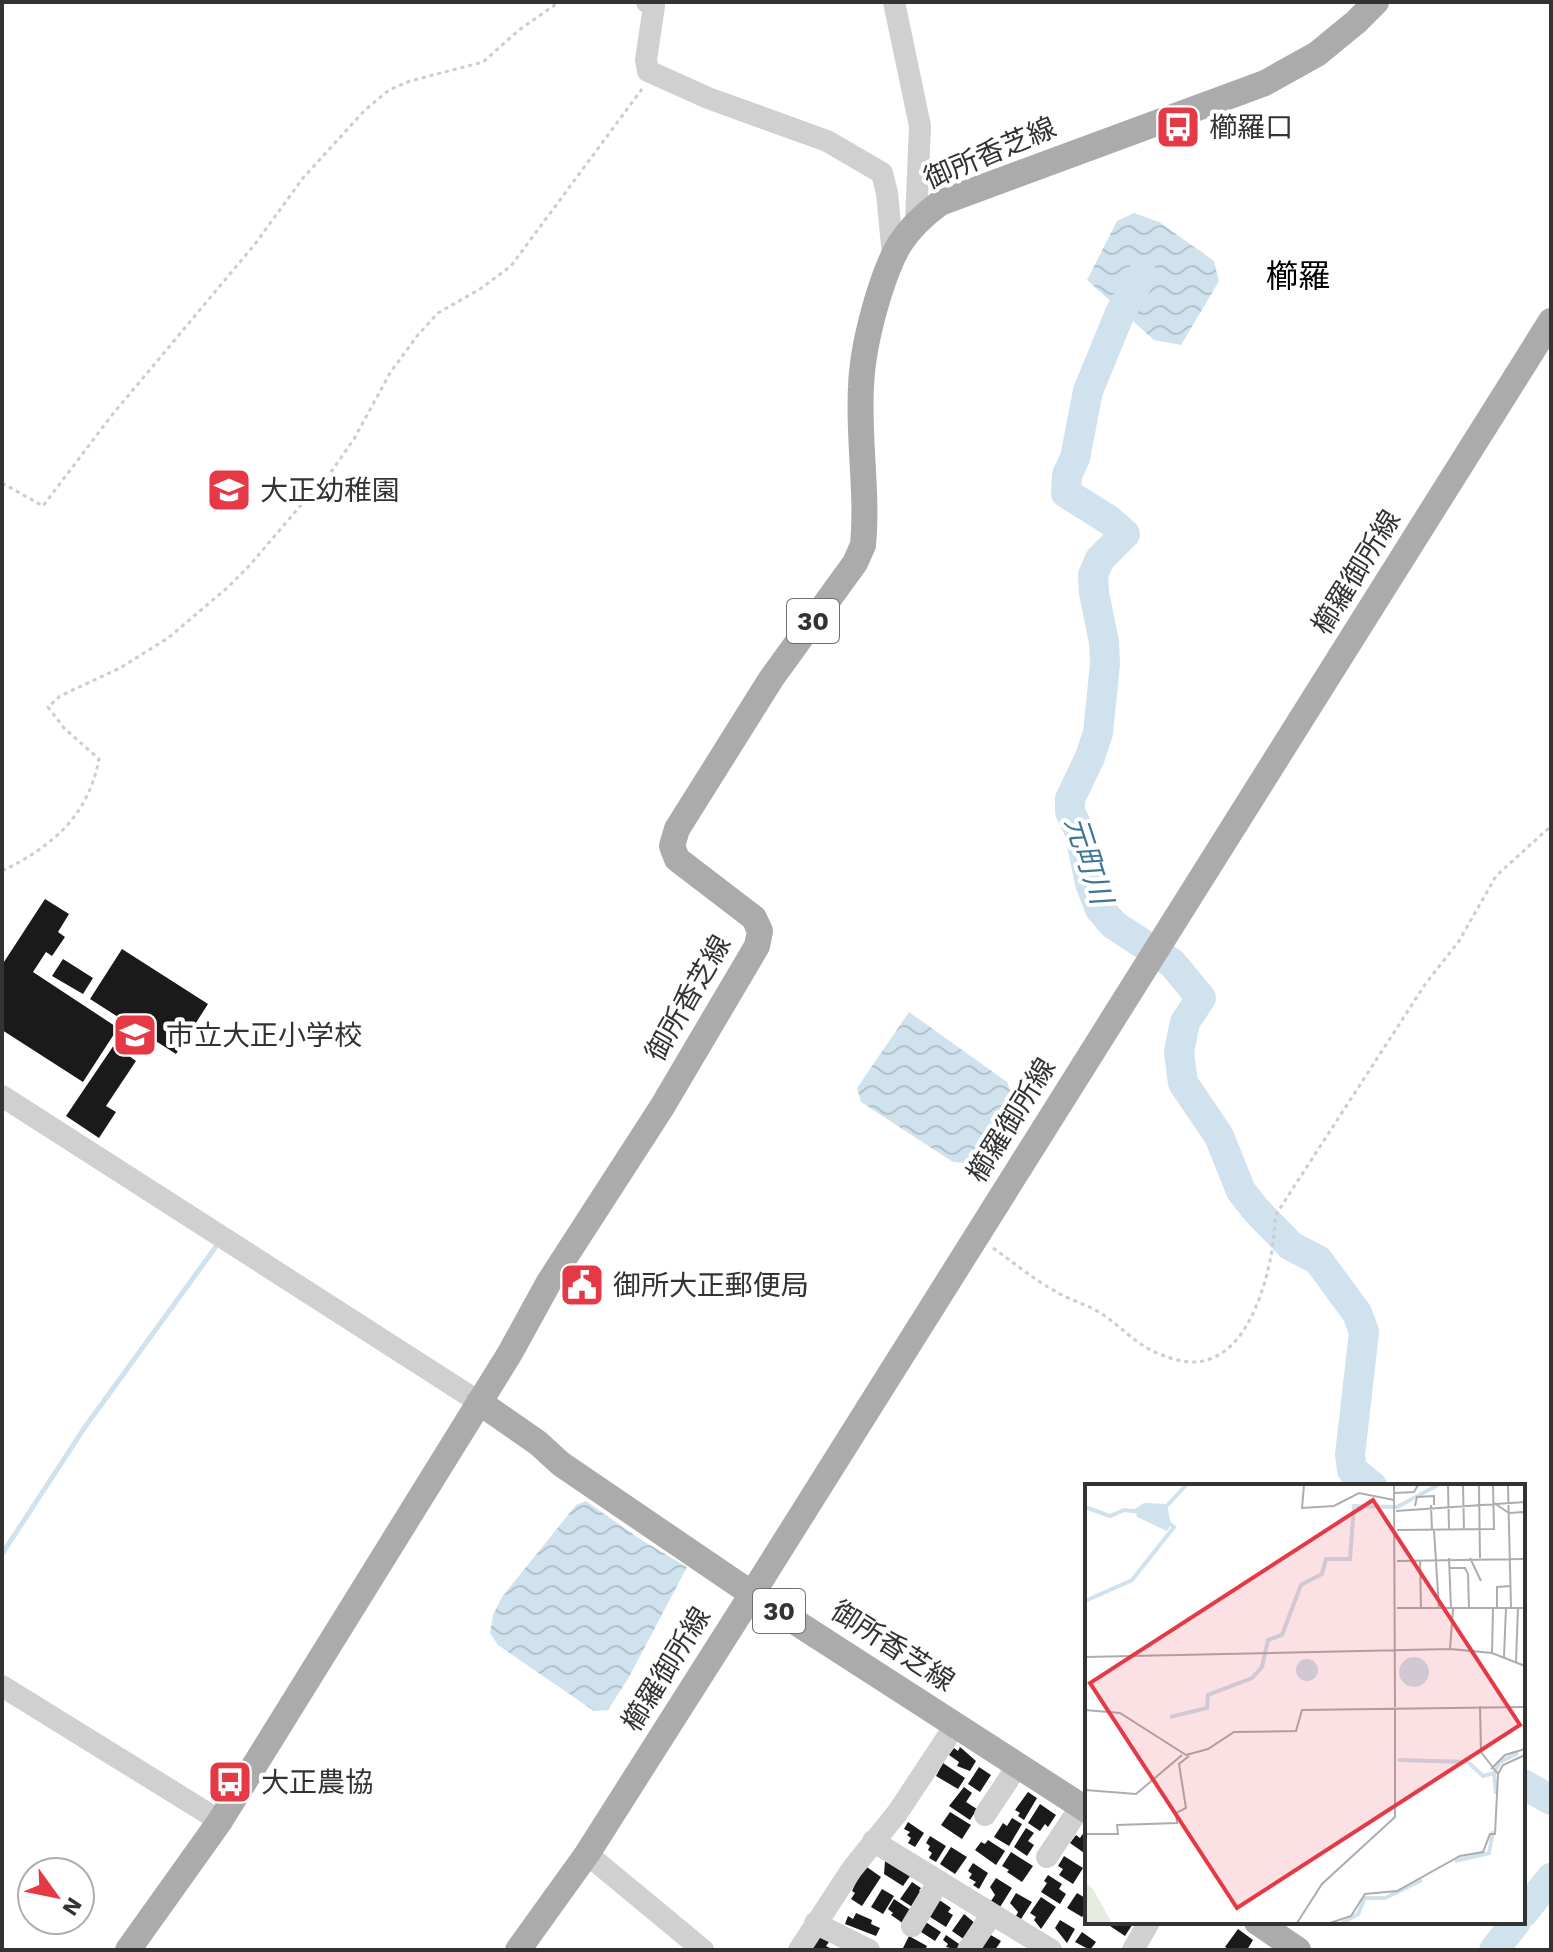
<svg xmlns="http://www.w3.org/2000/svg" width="1553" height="1952" font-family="'Work Sans','Noto Sans JP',sans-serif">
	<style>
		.water { fill: url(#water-waves) }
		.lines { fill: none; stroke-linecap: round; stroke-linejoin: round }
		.stream { stroke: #cfe2ee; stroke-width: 5 }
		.river { stroke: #cfe2ee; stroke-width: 30 }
		.building { fill: #1a1a1a }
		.path { stroke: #cdcdcd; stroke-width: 3; stroke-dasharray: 4 4; stroke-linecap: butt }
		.minor { stroke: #d0d0d0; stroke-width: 22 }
		.major { stroke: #ababab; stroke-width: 26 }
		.labels { text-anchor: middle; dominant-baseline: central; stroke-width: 8; stroke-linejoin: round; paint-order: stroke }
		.shield { fill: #fff; stroke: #707070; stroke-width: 2 }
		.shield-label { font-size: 26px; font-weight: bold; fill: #333 }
		.poi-label { font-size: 28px; fill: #333; stroke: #fff; text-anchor: start }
		.street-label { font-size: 28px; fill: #333; stroke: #fff }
		.water-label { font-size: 30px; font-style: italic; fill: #3f7597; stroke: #fff }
		.quarter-label { font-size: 32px; fill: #000; stroke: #fff }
		.inset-river { fill: none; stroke: #cfe2ee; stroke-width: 4 }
		.inset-road { fill: none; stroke: #adadad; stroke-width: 2 }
		.view { fill: #e63946; fill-opacity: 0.15; stroke: #e63946; stroke-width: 4 }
		.inset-edge { fill: none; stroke: #333; stroke-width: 4 }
	</style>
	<defs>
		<pattern id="water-waves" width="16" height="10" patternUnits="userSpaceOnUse" patternTransform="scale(2)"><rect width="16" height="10" fill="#cfe2ee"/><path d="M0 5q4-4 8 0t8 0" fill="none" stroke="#b2c2cd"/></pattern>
	</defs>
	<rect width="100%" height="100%" fill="#fff"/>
	<path class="water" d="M1134 213 1159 222 1214 261 1219 281 1181 345 1154 340 1087 280 1117 221Z
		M909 1012 1007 1082 1011 1092 1008 1105 966 1163 953 1162 861 1102 857 1088Z
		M586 1501 640 1539 687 1567 629 1677 608 1710 594 1711 498 1645 490 1633 493 1615 502 1597 576 1505Z"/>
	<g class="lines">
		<path class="stream" d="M2 1554 85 1427 215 1248"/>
		<path class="river" d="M1142 275 1120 313 1088 391 1075 458 1067 475 1066 493 1109 520 1125 534 1100 559 1093 575 1094 593 1104 642 1105 664 1098 733 1090 757 1070 799V812L1079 830 1090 883 1100 909 1114 925 1172 963 1201 998 1185 1022 1179 1052 1183 1083 1219 1136 1241 1191 1256 1210 1291 1246 1318 1260 1357 1313 1364 1332 1350 1455 1352 1470 1372 1486
			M1523 1784 1551 1800
			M1523 1913 1551 1878
			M1494 1950 1516 1922"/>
	</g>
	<path class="building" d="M45 899 69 914 58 932 65 937 52 956 46 952 33 972 118 1028 83 1082 2 1030V965Z
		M122 949 208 1004 176 1054 90 999Z
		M63 959 93 978 83 994 52 976Z
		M114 1045 136 1061 106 1106 116 1112 99 1138 66 1116Z
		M960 1747 976 1761 970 1771 957 1766 959 1762 949 1755 954 1748 958 1751Z
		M943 1763 965 1778 958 1789 936 1776Z
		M979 1767 991 1775 980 1792 968 1784Z
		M964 1787 972 1793 966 1802 977 1809 970 1820 949 1806Z
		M1028 1792 1037 1798 1024 1820 1018 1816 1020 1813 1015 1810Z
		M1040 1804 1056 1815 1048 1827 1045 1824 1040 1831 1028 1823Z
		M950 1812 971 1825 962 1839 941 1825Z
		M1012 1818 1022 1824 1009 1846 994 1837 1003 1823 1007 1826Z
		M908 1822 924 1833 915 1847 908 1843 911 1838 907 1835 910 1832 904 1829Z
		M1026 1828 1034 1833 1028 1841 1034 1845 1027 1856 1014 1847Z
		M1087 1828V1855L1070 1843 1076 1835 1080 1838Z
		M930 1836 946 1846 936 1862 929 1858 932 1853 928 1850 930 1846 926 1843Z
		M988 1840 1005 1851 996 1865 975 1850 981 1842 985 1844Z
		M951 1847 967 1857 955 1874 940 1864Z
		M1011 1852 1033 1866 1022 1882 1007 1872 1009 1870 1002 1866Z
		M1064 1856 1083 1868 1073 1884 1059 1875 1063 1869 1058 1866Z
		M885 1861 910 1876 903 1886 884 1874Z
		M973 1863 988 1873 979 1889 973 1885 976 1882 969 1878 972 1874 968 1871Z
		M864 1865 881 1877 862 1906 851 1899 855 1893 852 1891Z
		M1048 1875 1062 1884 1059 1889 1066 1894 1060 1904 1041 1892 1047 1883 1044 1881Z
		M996 1878 1012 1888 1000 1907 991 1901 995 1895 990 1887Z
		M912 1882 921 1888 919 1891 923 1894 914 1908 900 1899Z
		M882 1889 894 1896 883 1914 871 1907Z
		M1016 1893 1032 1902 1021 1919 1016 1916 1018 1912 1010 1903Z
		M1077 1893 1087 1899V1910L1082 1917 1067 1908Z
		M1041 1897 1056 1907 1041 1929 1034 1920 1036 1917 1030 1913Z
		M894 1899 912 1911 904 1924 891 1915 893 1913 888 1909Z
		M938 1899 951 1908 948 1912 953 1915 946 1927 927 1915Z
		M856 1913 872 1920 871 1924 880 1928 876 1936 845 1924 848 1916 853 1919Z
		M964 1914 976 1924 965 1940 952 1931Z
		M1060 1920 1075 1929 1067 1943 1055 1928Z
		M924 1921 941 1932 935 1941 918 1930Z
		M1104 1922H1134L1125 1936Z
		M1238 1929 1253 1940 1247 1950H1230L1225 1947Z
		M1082 1932 1096 1942 1090 1950 1075 1942Z
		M989 1934 1001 1941 995 1950H979Z
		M946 1935 962 1946 959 1950 946 1947 948 1944 943 1940Z
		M909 1936 927 1946 925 1950H902Z
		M819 1937 829 1942 826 1946 834 1950H811Z"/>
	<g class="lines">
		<path class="path" d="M2 483 43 506 112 415 255 244 303 178 365 110 389 90 410 81 483 62 519 30 559 2
			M2 871C53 846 88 816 99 759L64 728 48 707 60 696 120 668 168 638 227 588 250 565 307 498 322 485 354 439 390 373 417 336 438 313 480 289 511 266 642 89
			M993 1248C1013 1262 1032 1278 1053 1290 1067 1299 1083 1303 1097 1311 1121 1325 1136 1346 1162 1355 1177 1361 1194 1365 1210 1359 1256 1343 1275 1258 1275 1216L1426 983 1459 941 1496 876 1551 826"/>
		<path class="minor" d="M647 2 654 6 646 60 648 71 708 98 827 141 882 173 887 193 893 256
			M894 2 920 126 916 221
			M2 1096 479 1402
			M2 1686 220 1821
			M985 1815 1018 1765
			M873 1841 1051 1950
			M587 1854 703 1950
			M1047 1857 1081 1806
			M815 1923 869 1950
			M912 1926 939 1881
			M799 1950 852 1869 898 1812 956 1724
			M968 1950 992 1914
			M1133 1950 1149 1922"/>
		<path class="major" d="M479 1402 538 1443 561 1464 752 1594 1087 1810
			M1257 1922 1298 1950
			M128 1950 220 1821 510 1353 549 1282 662 1107 757 946 760 931 754 918 677 859 672 846 677 829 771 679 855 563 863 545C868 493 858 439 861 387 862 356 869 327 878 297 892 252 902 231 940 203L1265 83 1317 54 1356 22 1376 2
			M518 1950 587 1854 752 1594 1551 321"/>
	</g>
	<defs>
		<g id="bus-square" transform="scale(2.3)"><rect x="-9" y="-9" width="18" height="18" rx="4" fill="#e63946" stroke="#fff"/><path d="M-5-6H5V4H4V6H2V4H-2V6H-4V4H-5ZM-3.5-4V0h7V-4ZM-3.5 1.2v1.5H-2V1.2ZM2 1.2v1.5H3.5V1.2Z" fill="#fff"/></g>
		<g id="school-square" transform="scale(2.3)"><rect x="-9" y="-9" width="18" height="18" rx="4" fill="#e63946" stroke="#fff"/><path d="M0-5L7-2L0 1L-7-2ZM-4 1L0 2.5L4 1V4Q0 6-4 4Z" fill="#fff"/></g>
		<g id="civic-square" transform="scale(2.3)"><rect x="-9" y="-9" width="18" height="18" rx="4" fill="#e63946" stroke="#fff"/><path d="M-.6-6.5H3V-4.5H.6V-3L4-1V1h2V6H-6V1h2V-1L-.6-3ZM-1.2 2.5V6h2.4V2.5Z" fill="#fff"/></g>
	</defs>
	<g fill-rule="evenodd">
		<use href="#bus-square" x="1178" y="127"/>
		<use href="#school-square" x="229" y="490"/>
		<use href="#school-square" x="135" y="1035"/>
		<use href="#civic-square" x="582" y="1285"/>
		<use href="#bus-square" x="230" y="1782"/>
	</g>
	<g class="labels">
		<g class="shield">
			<rect x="787" y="599" width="52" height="44" rx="6"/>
			<rect x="753" y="1589" width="52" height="44" rx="6"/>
		</g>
		<g class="shield-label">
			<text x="813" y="621">30</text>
			<text x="779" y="1611">30</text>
		</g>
		<g class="poi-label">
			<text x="1209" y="127">櫛羅口</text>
			<text x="260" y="490">大正幼稚園</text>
			<text x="166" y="1035">市立大正小学校</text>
			<text x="613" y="1285">御所大正郵便局</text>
			<text x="261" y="1782">大正農協</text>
		</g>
		<g class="street-label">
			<text transform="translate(990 153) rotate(-23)">御所香芝線</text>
			<text transform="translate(1356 572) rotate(-58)">櫛羅御所線</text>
			<text transform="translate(688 998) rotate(-60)">御所香芝線</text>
			<text transform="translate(1011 1120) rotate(-58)">櫛羅御所線</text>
			<text transform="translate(893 1646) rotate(33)">御所香芝線</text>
			<text transform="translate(666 1669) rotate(-58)">櫛羅御所線</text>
		</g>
		<g class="water-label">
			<text transform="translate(1089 860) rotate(72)">元町川</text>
		</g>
		<g class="quarter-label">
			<text x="1298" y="276">櫛羅</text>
		</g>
	</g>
	<g transform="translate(1085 1484)">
		<rect width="440" height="440" fill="#fff"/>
		<path d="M0 398 8 405 27 439H0Z" fill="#e6ecdf"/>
		<path d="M59 19 82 20 86 41 82 47 52 33 50 25ZM314 188a15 15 0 1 1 30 0a15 15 0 1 1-30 0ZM211 186a11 11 0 1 1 22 0a11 11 0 1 1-22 0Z" fill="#cfe2ee"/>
		<path class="inset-river" d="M0 23 25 32 39 26 56 28M80 24 101 1M0 117 47 96 89 43 83 38M85 233 122 224 123 211 167 194 177 183 183 156 197 151 216 101 237 90 241 75H265L269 22 312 23 353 1M313 276 383 278 398 292 409 289M411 310 409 289 415 278 433 269M370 377 404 369 408 347M257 439 273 430 280 414H300L337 396"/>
		<path class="inset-road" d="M219 1 217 24 249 22 274 9 309 16M309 1 310 223M363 1 364 45M378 1 379 45M394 1 395 74M423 1 426 124M310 9 329 8 333 1M409 19 424 29 439 28M346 21 347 46M330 22 332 13 349 12V21M311 27 440 18M439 28 440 72M312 46 409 45 408 1M349 46 354 125M364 74 366 125M385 74 396 97M335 76 336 125M312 77 440 75M365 84H380L383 90 384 123M312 124H440M412 124V103L426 102M365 165 368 125M407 169 408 124M0 173 365 165 407 169 440 182M419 173 421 124M431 178 433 124M395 222 396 268 413 290M0 226 35 229 101 271 123 265 149 248 211 247 217 226 440 223M406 285 420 271 440 265M0 306 51 310 97 271M0 350H33L32 341 92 339 91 329 101 324 94 280 104 272M212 439 237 400 310 333V224M245 439 266 432 280 410 312 407 375 372 398 368 405 350H410L413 290 418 281 440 271"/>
		<path class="view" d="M288 16 435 241 152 424 5 199Z"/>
		<rect width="440" height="440" class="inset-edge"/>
	</g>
	<rect width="1553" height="1952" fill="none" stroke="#333333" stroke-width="8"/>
	<g transform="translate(56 1896) rotate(123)"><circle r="38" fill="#ffffff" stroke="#adadad" stroke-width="2"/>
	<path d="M0-6L14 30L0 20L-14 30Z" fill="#e63946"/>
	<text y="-12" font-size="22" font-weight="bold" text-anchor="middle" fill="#333333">N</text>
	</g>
</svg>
